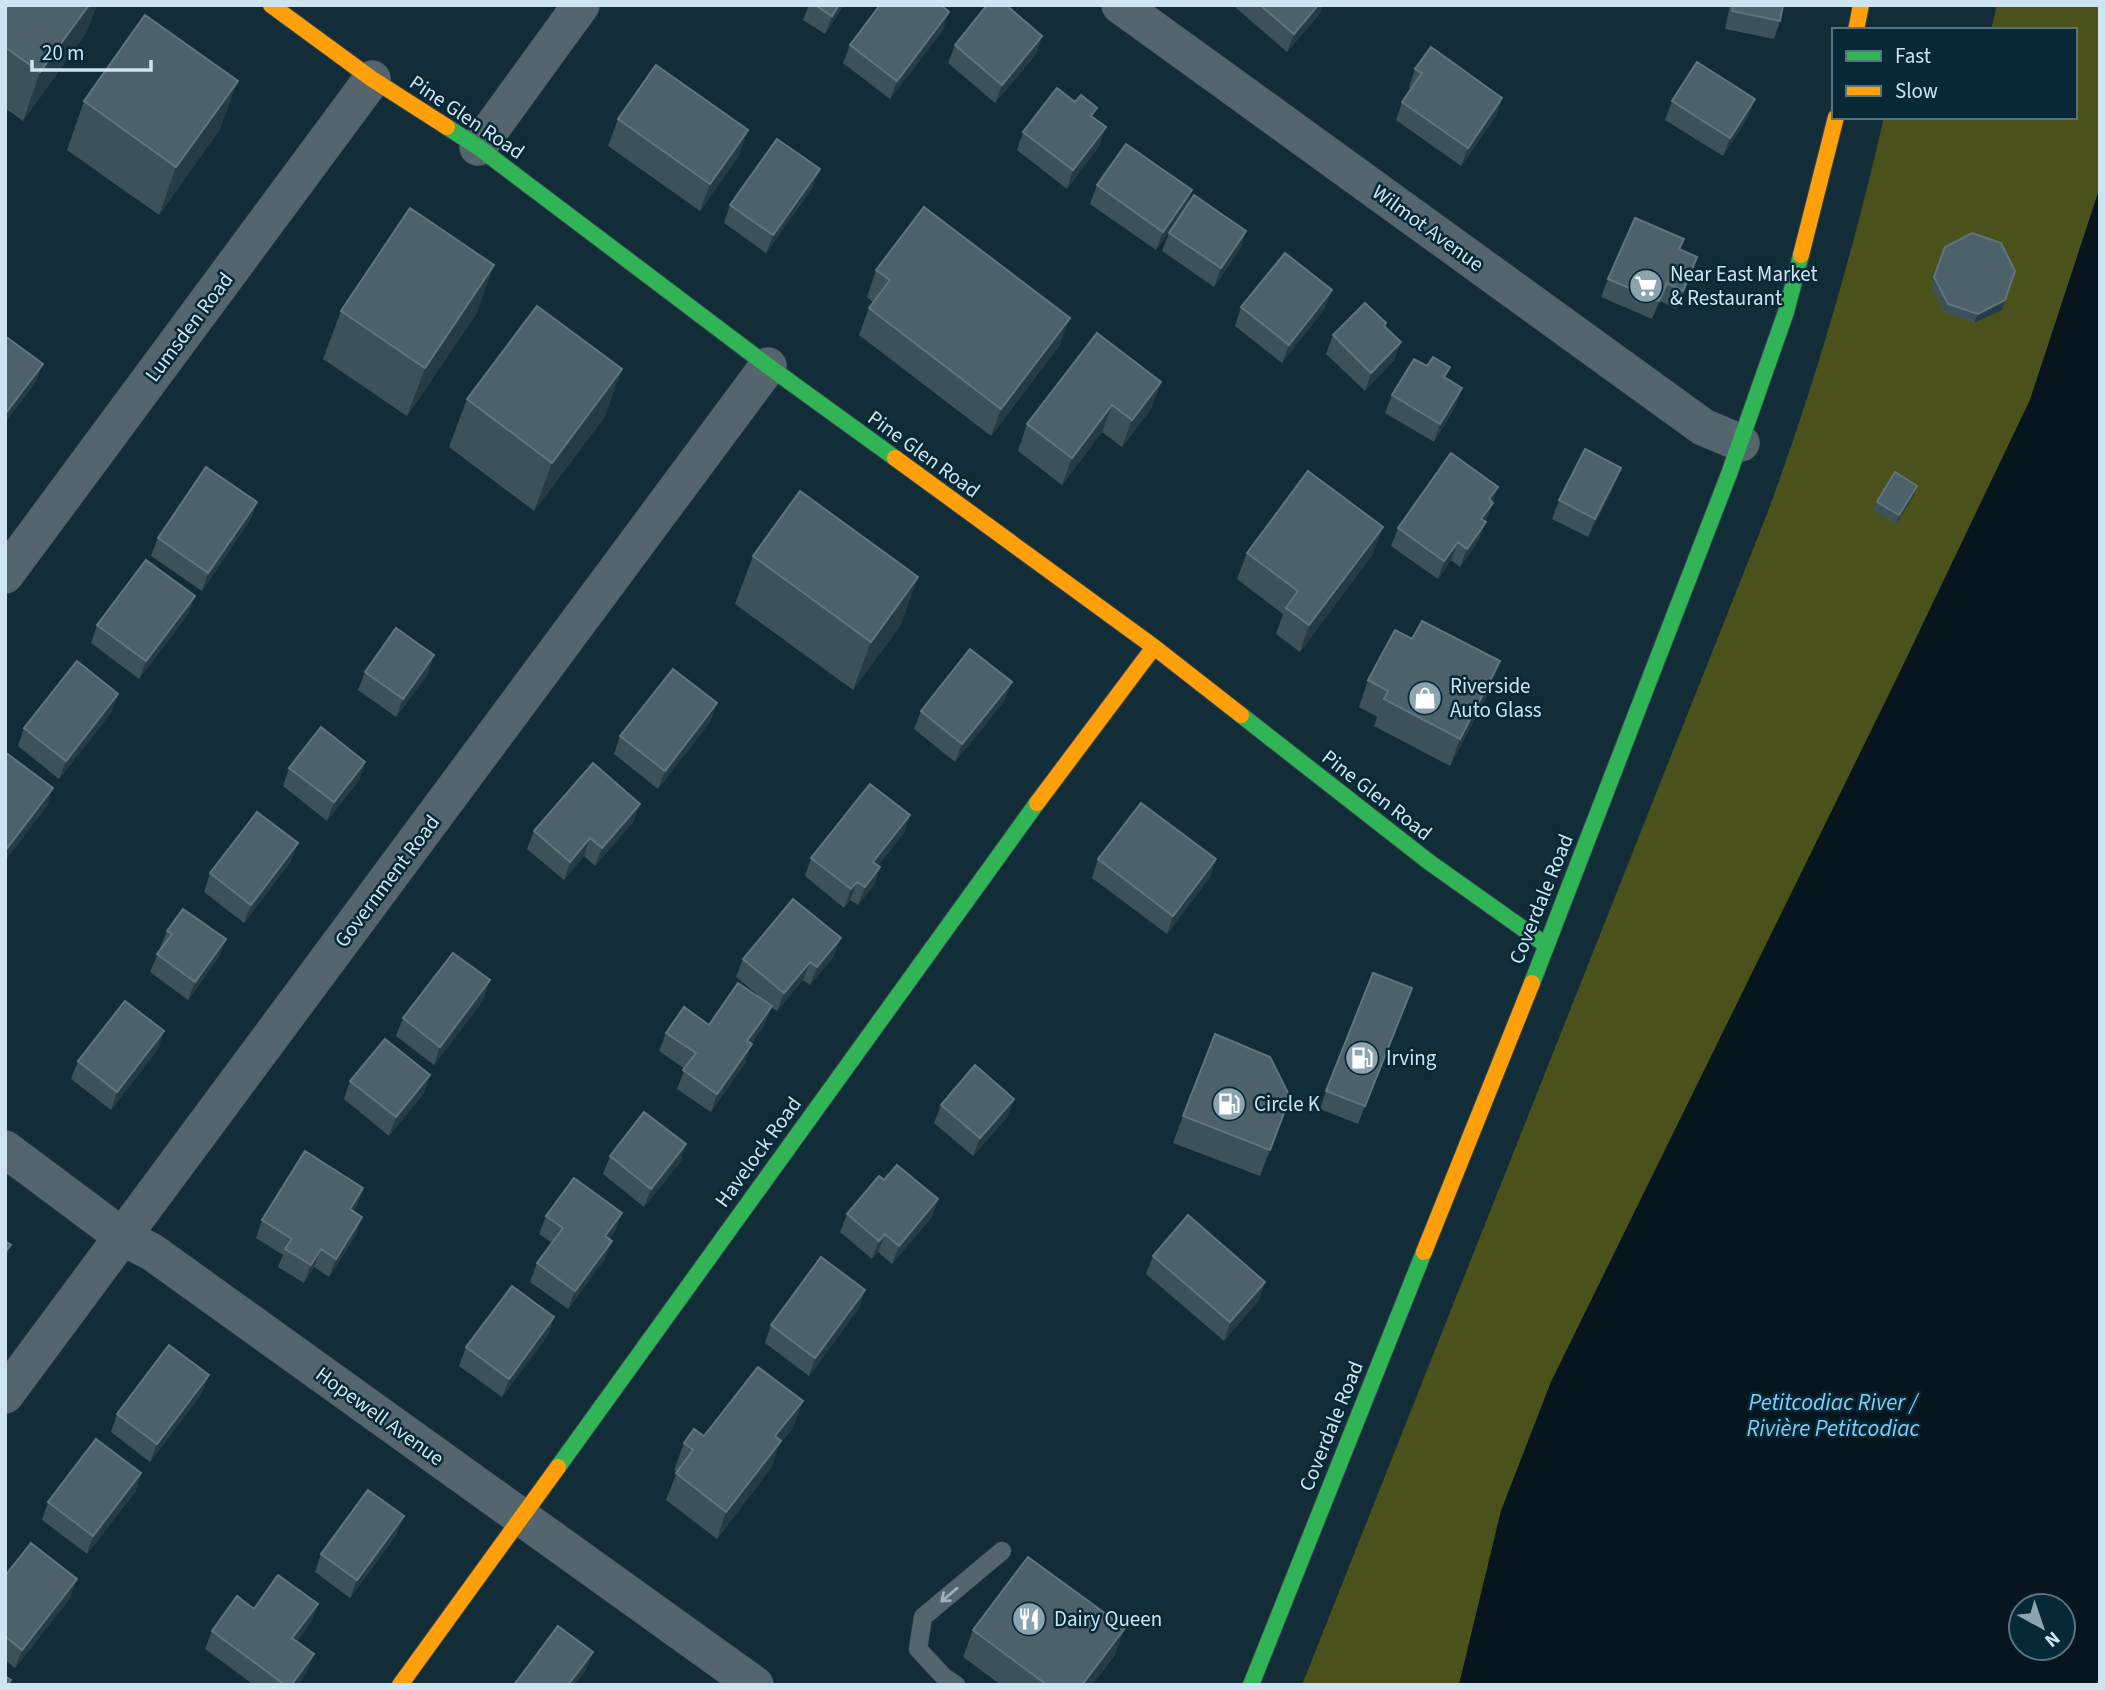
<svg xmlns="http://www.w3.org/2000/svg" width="2105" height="1690" font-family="'Source Sans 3',sans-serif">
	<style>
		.green { fill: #4b511a }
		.water { fill: #07161e; fill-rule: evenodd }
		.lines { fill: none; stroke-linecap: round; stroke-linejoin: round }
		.lane-casing { stroke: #36474f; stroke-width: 19 }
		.street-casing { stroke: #36474f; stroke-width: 38 }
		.fast-casing { stroke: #36474f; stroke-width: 18 }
		.slow-casing { stroke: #36474f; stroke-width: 18 }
		.lane { stroke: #54656d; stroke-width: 18 }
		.street { stroke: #54656d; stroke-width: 37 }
		.fast { stroke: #30b455; stroke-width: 16 }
		.slow { stroke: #ff9f0a; stroke-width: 16 }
		.wall { fill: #3c5158 }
		.shaded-wall { fill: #253c44 }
		.building { fill: #4c6169; stroke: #60757e; stroke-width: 2 }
		.oneway { stroke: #9db1bc }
		.labels { text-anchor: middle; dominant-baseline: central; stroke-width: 5; stroke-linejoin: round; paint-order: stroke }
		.street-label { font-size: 21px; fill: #cee4f1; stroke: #062837 }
		.poi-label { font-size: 21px; fill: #cee4f1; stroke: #062837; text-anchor: start }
		.water-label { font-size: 23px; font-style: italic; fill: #82cff7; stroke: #062837 }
	</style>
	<rect width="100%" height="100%" fill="#122d37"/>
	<path class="green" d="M1997 5H2100V187L2030 400 1897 678 1551 1382 1501 1511 1459 1685H1302L1767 514C1815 384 1853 252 1884 117L1944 119 1948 117H2075V30H1991Z"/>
	<path class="water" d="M2100 187V1685H1459L1501 1511 1551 1382 1897 678 2030 400ZM2021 1606H2063V1648H2021Z"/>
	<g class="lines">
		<g class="lane-casing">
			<path id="lane" d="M956 1685 944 1677 918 1649 923 1617 1002 1551"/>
		</g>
		<g class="street-casing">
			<path id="street" d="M1120 5 1703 427 1741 443
				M478 147 581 5
				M5 575 372 79
				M5 1149 123 1237 152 1252 755 1685
				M5 1395 768 366"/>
		</g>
		<g class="fast-casing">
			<path id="fast" d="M447 127 478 147 768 366 895 458
				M1241 715 1429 862 1546 945
				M1532 983 1729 474 1786 312 1801 255
				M558 1467 1037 803
				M1251 1685 1424 1252"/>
		</g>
		<g class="slow-casing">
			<path id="slow" d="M271 5 372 79 447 127
				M1856 30 1861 5
				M1801 255 1836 117
				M895 458 1154 647 1241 715
				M1037 803 1154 647
				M1424 1252 1532 983
				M400 1685 558 1467"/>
		</g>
		<use href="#lane" class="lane"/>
		<use href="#street" class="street"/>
		<use href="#fast" class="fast"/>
		<use href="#slow" class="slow"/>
	</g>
	<path class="wall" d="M5 5H97L86 33 23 121 5 108Z
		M809 5H844L825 34 803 20Z
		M1237 5H1318L1321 12 1287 52 1236 8Z
		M1730 5H1783L1780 21 1774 39 1725 29Z
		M943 30 890 99 843 63 850 45Z
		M1042 36 1036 54 995 103 948 63 955 45Z
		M1415 69 1502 98 1496 116 1461 166 1396 120 1402 102 1411 89 1409 87Z
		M84 101 220 129 159 215 67 150Z
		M1672 101 1748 117 1723 156 1665 120Z
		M1094 118 1106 127 1099 146 1067 189 1017 150 1023 132Z
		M618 119 748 130 738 157 700 211 608 146Z
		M1097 185 1192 190 1185 209 1156 250 1090 204Z
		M813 187 766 253 724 223 730 205Z
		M1246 231 1240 249 1214 287 1162 251 1169 233Z
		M1684 239 1680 249 1691 275 1676 309 1660 301 1652 319 1601 297 1608 279Z
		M1945 247 2002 310 1974 323 1945 313 1931 286Z
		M876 270 1060 345 991 436 859 335 869 308 873 302 867 297Z
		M1332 290 1325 308 1282 363 1235 326 1241 307Z
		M341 311 477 313 407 416 323 359Z
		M1385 326 1401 342 1394 360 1365 391 1326 354 1333 335Z
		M1427 366 1462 388 1455 407 1434 442 1385 413 1392 395Z
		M622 369 604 418 534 511 449 447 467 399Z
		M1161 382 1151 409 1122 447 1102 432 1062 485 1018 451 1027 424Z
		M1614 486 1588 537 1552 519 1559 500Z
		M1498 487 1479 540 1460 567 1451 560 1438 579 1391 546 1398 528Z
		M1914 495 1896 524 1873 511 1877 502Z
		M257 502 250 520 202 591 151 556 158 538Z
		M1247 553 1373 554 1300 652 1276 634 1283 614 1237 579Z
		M753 556 918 577 900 626 853 690 735 604Z
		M195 596 188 614 139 679 91 643 97 625Z
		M1412 639 1491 688 1450 766 1374 726 1377 717 1359 707 1368 680Z
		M365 672 428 674 396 717 358 690Z
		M118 694 111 713 59 779 18 746 24 728Z
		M1005 700 955 762 914 729 921 711Z
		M717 703 710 722 658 789 614 754 620 736Z
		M365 762 359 780 327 821 283 786 289 768Z
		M640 804 633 822 595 866 584 856 564 880 527 849 534 831Z
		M904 833 878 865 880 867 874 885 858 905 850 900 844 908 805 876 811 858Z
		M1098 859 1210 877 1167 934 1092 878Z
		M291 861 244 923 204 892 210 873Z
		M167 931 226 939 219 957 188 1000 150 972Z
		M834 956 810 985 803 980 777 1011 771 1007 765 1024 751 1044 745 1063 711 1112 677 1089 685 1069 659 1051 666 1033 709 1025 766 1002 736 977 743 959Z
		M484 999 434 1065 396 1036 403 1018Z
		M1405 1006 1358 1124 1320 1109 1326 1091Z
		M158 1049 111 1110 71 1079 78 1061Z
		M350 1081 424 1093 389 1136 344 1099Z
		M1290 1097 1260 1176 1173 1143 1183 1116Z
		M1014 1099 1007 1117 973 1156 934 1123 941 1105Z
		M686 1144 680 1162 644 1207 603 1174 610 1156Z
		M884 1180 938 1199 932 1217 892 1264 878 1252 872 1259 840 1232 847 1214Z
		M363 1188 357 1206 353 1211 356 1235 329 1277 314 1267 304 1283 278 1267 283 1255 256 1238 262 1220Z
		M622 1213 615 1231 609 1239 605 1259 568 1309 530 1282 537 1263 552 1243 539 1234 546 1216Z
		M1153 1256 1259 1300 1224 1341 1146 1274Z
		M865 1290 859 1308 809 1376 765 1343 771 1325Z
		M554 1317 548 1335 502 1397 459 1366 466 1347Z
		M202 1393 150 1462 111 1432 117 1414Z
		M793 1428 779 1445 771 1468 717 1539 666 1500 677 1472 674 1470 684 1443 704 1436Z
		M141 1473 135 1492 87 1554 42 1520 48 1502Z
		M397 1534 350 1598 315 1572 321 1554Z
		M5 1576 71 1597 15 1668 5 1660Z
		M318 1604 311 1622 297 1641 307 1672 298 1685H254L205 1649 212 1631 254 1609Z
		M973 1630 1115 1655 1092 1685H1001L963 1657Z"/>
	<path class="shaded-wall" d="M89 5H97L86 33 23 121 40 72Z
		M839 5H844L825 34 832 16Z
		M1318 5H1323L1321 12 1287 52 1294 34Z
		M949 12 943 30 890 99 897 81Z
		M1042 36 1036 54 995 103 1002 85Z
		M238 81 220 129 159 215 176 167Z
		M1502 98 1496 116 1461 166 1468 148Z
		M1755 99 1748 117 1723 156 1730 138Z
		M1106 127 1099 146 1067 189 1073 170Z
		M748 130 738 157 700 211 710 184Z
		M820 169 813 187 766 253 773 235Z
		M1192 190 1185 209 1156 250 1163 232Z
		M1246 231 1240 249 1214 287 1221 268Z
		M1697 257 1691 275 1676 309 1683 291Z
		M494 265 477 313 407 416 425 368Z
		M1667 283 1660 301 1652 319 1659 301Z
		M1332 290 1325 308 1282 363 1289 345Z
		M2005 300 2002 310 1974 323 1978 314Z
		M1070 318 1060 345 991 436 1001 409Z
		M1401 342 1394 360 1365 391 1371 373Z
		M43 364 36 382 5 423V414Z
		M622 369 604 418 534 511 552 463Z
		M1161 382 1151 409 1122 447 1132 420Z
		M1462 388 1455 407 1434 442 1440 424Z
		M1112 405 1102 432 1062 485 1072 458Z
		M1621 468 1614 486 1588 537 1595 519Z
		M1917 486 1914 495 1896 524 1899 515Z
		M1498 487 1479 540 1460 567 1467 549 1474 537 1489 499Z
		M257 502 250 520 202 591 208 573Z
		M1383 527 1373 554 1300 652 1309 625Z
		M1458 542 1451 560 1438 579 1444 561Z
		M918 577 900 626 853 690 871 642Z
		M195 596 188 614 139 679 146 661Z
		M434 655 428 674 396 717 403 699Z
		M1500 661 1491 688 1450 766 1460 739Z
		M1012 682 1005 700 955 762 962 744Z
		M118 694 111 713 59 779 66 761Z
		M717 703 710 722 658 789 665 771Z
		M365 762 359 780 327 821 334 802Z
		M53 788 47 806 5 861V851Z
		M640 804 633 822 595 866 602 848Z
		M910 815 904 833 867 880 873 862Z
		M590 838 584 856 564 880 570 862Z
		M298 843 291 861 244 923 251 905Z
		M1216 859 1210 877 1167 934 1173 916Z
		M880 867 874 885 858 905 865 887Z
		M857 882 850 900 844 908 851 889Z
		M841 938 834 956 810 985 817 967Z
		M226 939 219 957 188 1000 195 982Z
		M810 962 803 980 777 1011 784 993Z
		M490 980 484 999 434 1065 440 1047Z
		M772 1006 765 1024 740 1059 747 1041Z
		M164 1031 158 1049 111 1110 117 1092Z
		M752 1044 745 1063 711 1112 717 1094Z
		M430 1075 424 1093 389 1136 396 1117Z
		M1014 1099 1007 1117 973 1156 980 1138Z
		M686 1144 680 1162 644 1207 651 1189Z
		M363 1188 357 1206 343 1227 350 1209Z
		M938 1199 932 1217 892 1264 899 1246Z
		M622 1213 615 1231 598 1254 605 1236Z
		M362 1217 356 1235 329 1277 336 1259Z
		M885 1234 878 1252 872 1259 879 1241Z
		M612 1241 605 1259 568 1309 575 1291Z
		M11 1245 5 1260V1252Z
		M321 1249 314 1267 304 1283 311 1265Z
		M1265 1282 1259 1300 1224 1341 1230 1322Z
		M865 1290 859 1308 809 1376 815 1358Z
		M554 1317 548 1335 502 1397 509 1379Z
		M209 1375 202 1393 150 1462 157 1444Z
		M803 1401 793 1428 779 1445 771 1468 717 1539 726 1512 775 1436Z
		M141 1473 135 1492 87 1554 93 1536Z
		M404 1516 397 1534 350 1598 357 1580Z
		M77 1579 71 1597 15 1668 22 1650Z
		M318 1604 311 1622 285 1656 292 1638Z
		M1125 1628 1115 1655 1092 1685H1082Z
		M593 1652 586 1670 575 1685H568Z
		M314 1654 307 1672 298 1685H291Z"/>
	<path class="building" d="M5 5H89L40 72 5 47Z
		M815 5H839L832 16Z
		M880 5H941L949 12 897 81 850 45Z
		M987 5H1006L1042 36 1002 85 955 45Z
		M1260 5H1318L1294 34Z
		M1733 5H1783L1780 21 1732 11Z
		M145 15 238 81 176 167 84 101Z
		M1431 47 1502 98 1468 148 1402 102 1422 73 1415 69Z
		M1697 62 1755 99 1730 138 1672 101Z
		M656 65 748 130 710 184 618 119Z
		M1057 88 1075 102 1081 95 1097 108 1091 116 1106 127 1073 170 1023 132Z
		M777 139 820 169 773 235 730 205Z
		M1126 144 1192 190 1163 232 1097 185Z
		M1194 195 1246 231 1221 268 1169 233Z
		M924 207 1070 318 1001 409 869 308 890 280 876 270Z
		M410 208 494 265 425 368 341 311Z
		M1635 218 1684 239 1679 249 1697 257 1683 291 1667 283 1659 301 1608 279Z
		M1972 233 2001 243 2015 271 2005 300 1978 314 1948 304 1934 277 1945 247Z
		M1285 253 1332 290 1289 345 1241 307Z
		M1365 303 1386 323 1384 326 1401 342 1371 373 1333 335Z
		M537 306 622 369 552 463 467 399Z
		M1097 333 1161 382 1132 420 1112 405 1072 458 1027 424Z
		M5 336 43 364 5 414Z
		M1433 357 1450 367 1444 377 1462 388 1440 424 1392 395 1414 359 1427 366Z
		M1585 449 1621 468 1595 519 1559 500Z
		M1451 453 1498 487 1489 499 1493 503 1481 519 1486 522 1467 549 1458 542 1444 561 1398 528Z
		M206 467 257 502 208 573 158 538Z
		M1308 471 1383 527 1309 625 1286 608 1298 591 1247 553Z
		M1895 472 1917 486 1899 515 1877 502Z
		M800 491 918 577 871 642 753 556Z
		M146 560 195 596 146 661 97 625Z
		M1422 621 1500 661 1460 739 1384 699 1388 691 1368 680 1395 630 1412 639Z
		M396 628 434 655 403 699 365 672Z
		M970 649 1012 682 962 744 921 711Z
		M77 661 118 694 66 761 24 728Z
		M673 669 717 703 665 771 620 736Z
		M321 727 365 762 334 802 289 768Z
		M5 752 53 788 5 851Z
		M593 763 640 804 602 848 590 838 570 862 534 831Z
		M870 784 910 815 873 862 880 867 865 887 857 882 851 889 811 858Z
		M1141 803 1216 859 1173 916 1098 859Z
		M257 812 298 843 251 905 210 873Z
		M793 899 841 938 817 967 810 962 784 993 743 959Z
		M183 909 226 939 195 982 157 954 172 934 167 931Z
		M453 953 490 980 440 1047 403 1018Z
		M1373 973 1412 988 1365 1106 1326 1091Z
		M738 983 772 1006 747 1041 752 1044 717 1094 683 1070 696 1053 666 1033 684 1007 709 1025Z
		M125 1001 164 1031 117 1092 78 1061Z
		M1215 1034 1270 1057 1290 1097 1270 1150 1183 1116Z
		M385 1039 430 1075 396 1117 350 1081Z
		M975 1065 1014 1099 980 1138 941 1105Z
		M644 1112 686 1144 651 1189 610 1156Z
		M305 1151 363 1188 350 1209 362 1217 336 1259 321 1249 311 1265 285 1249 292 1239 262 1220Z
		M897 1165 938 1199 899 1246 885 1234 879 1241 847 1214 879 1176 884 1180Z
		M574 1178 622 1213 605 1236 612 1241 575 1291 537 1263 563 1228 546 1216Z
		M1188 1215 1265 1282 1230 1322 1153 1256Z
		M5 1241 11 1245 5 1252Z
		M821 1257 865 1290 815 1358 771 1325Z
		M512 1286 554 1317 509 1379 466 1347Z
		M169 1345 209 1375 157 1444 117 1414Z
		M758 1367 803 1401 775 1436 781 1441 726 1512 676 1473 693 1450 684 1443 694 1429 704 1436Z
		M96 1439 141 1473 93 1536 48 1502Z
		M368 1490 404 1516 357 1580 321 1554Z
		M31 1543 77 1579 22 1650 5 1636V1576Z
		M1028 1557 1125 1628 1082 1685H1047L973 1630Z
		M278 1575 318 1604 292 1638 314 1654 291 1685H285L212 1631 237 1596 254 1609Z
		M558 1626 593 1652 568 1685H514Z
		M5 1676 11 1680 7 1685H5Z"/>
	<defs><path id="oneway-shaft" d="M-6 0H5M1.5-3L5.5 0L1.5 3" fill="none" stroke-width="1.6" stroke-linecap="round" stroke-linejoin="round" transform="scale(1.75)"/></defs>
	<use class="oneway" href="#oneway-shaft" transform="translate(949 1595) rotate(140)"/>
	<defs>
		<g id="supermarket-disc" transform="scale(1.75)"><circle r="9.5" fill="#8ca4b0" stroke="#062837"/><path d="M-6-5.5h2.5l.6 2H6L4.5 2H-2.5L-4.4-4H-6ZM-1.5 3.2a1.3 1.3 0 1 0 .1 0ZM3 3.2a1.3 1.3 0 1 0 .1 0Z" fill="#fff"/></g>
		<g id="shop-disc" transform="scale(1.75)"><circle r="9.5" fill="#8ca4b0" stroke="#062837"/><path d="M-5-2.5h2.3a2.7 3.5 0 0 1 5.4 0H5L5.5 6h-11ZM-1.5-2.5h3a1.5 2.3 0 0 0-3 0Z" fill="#fff"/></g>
		<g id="fuel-disc" transform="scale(1.75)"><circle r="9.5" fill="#8ca4b0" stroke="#062837"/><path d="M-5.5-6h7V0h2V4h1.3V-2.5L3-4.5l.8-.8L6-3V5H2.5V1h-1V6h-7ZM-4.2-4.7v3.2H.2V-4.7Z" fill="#fff"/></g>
		<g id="restaurant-disc" transform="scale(1.75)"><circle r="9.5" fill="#8ca4b0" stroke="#062837"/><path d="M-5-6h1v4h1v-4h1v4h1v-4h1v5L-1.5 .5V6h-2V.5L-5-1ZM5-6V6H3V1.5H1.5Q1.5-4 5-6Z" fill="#fff"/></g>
	</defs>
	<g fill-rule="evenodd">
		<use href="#supermarket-disc" x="1646" y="286"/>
		<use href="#shop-disc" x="1425" y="698"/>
		<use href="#fuel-disc" x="1362" y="1058"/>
		<use href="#fuel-disc" x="1229" y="1104"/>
		<use href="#restaurant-disc" x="1029" y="1619"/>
	</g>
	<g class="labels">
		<g class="street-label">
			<text transform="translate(467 117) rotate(34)">Pine Glen Road</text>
			<text transform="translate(1428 228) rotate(36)">Wilmot Avenue</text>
			<text transform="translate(189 327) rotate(-53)">Lumsden Road</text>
			<text transform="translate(924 454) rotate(36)">Pine Glen Road</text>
			<text transform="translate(1377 795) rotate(38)">Pine Glen Road</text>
			<text transform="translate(387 881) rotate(-53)">Government Road</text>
			<text transform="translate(1541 899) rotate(-68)">Coverdale Road</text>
			<text transform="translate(758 1152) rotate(-54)">Havelock Road</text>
			<text transform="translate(380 1416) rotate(36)">Hopewell Avenue</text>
			<text transform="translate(1331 1426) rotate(-68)">Coverdale Road</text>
		</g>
		<g class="poi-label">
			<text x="1670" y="274">Near East Market<tspan x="1670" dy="24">&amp; Restaurant</tspan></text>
			<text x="1450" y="686">Riverside<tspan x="1450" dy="24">Auto Glass</tspan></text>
			<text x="1386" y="1058">Irving</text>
			<text x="1254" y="1104">Circle K</text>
			<text x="1054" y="1619">Dairy Queen</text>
		</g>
		<g class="water-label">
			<text x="1833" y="1402">Petitcodiac River /<tspan x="1833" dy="26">Rivière Petitcodiac</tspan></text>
		</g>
	</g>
	<rect width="2105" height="1690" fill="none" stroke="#cee4f1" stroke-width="14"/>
	<rect x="1832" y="28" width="245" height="91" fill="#062837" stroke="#567381" stroke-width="2"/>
	<rect x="1846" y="51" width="35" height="10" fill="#30b455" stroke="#567381" stroke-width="2"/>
	<text x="1895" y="63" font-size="21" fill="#cee4f1">Fast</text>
	<rect x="1846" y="86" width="35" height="10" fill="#ff9f0a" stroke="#567381" stroke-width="2"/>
	<text x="1895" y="98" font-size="21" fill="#cee4f1">Slow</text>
	<g transform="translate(2042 1627) rotate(140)"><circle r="33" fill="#062837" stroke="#567381" stroke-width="2"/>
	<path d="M0-5L12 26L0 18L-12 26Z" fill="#8ca4b0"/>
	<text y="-10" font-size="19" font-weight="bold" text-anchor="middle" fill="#cee4f1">N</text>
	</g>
	<path d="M32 60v10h119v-10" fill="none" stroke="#cee4f1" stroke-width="3.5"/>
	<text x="42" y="60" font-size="21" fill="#cee4f1" stroke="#062837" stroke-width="5" paint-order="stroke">20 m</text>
</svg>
